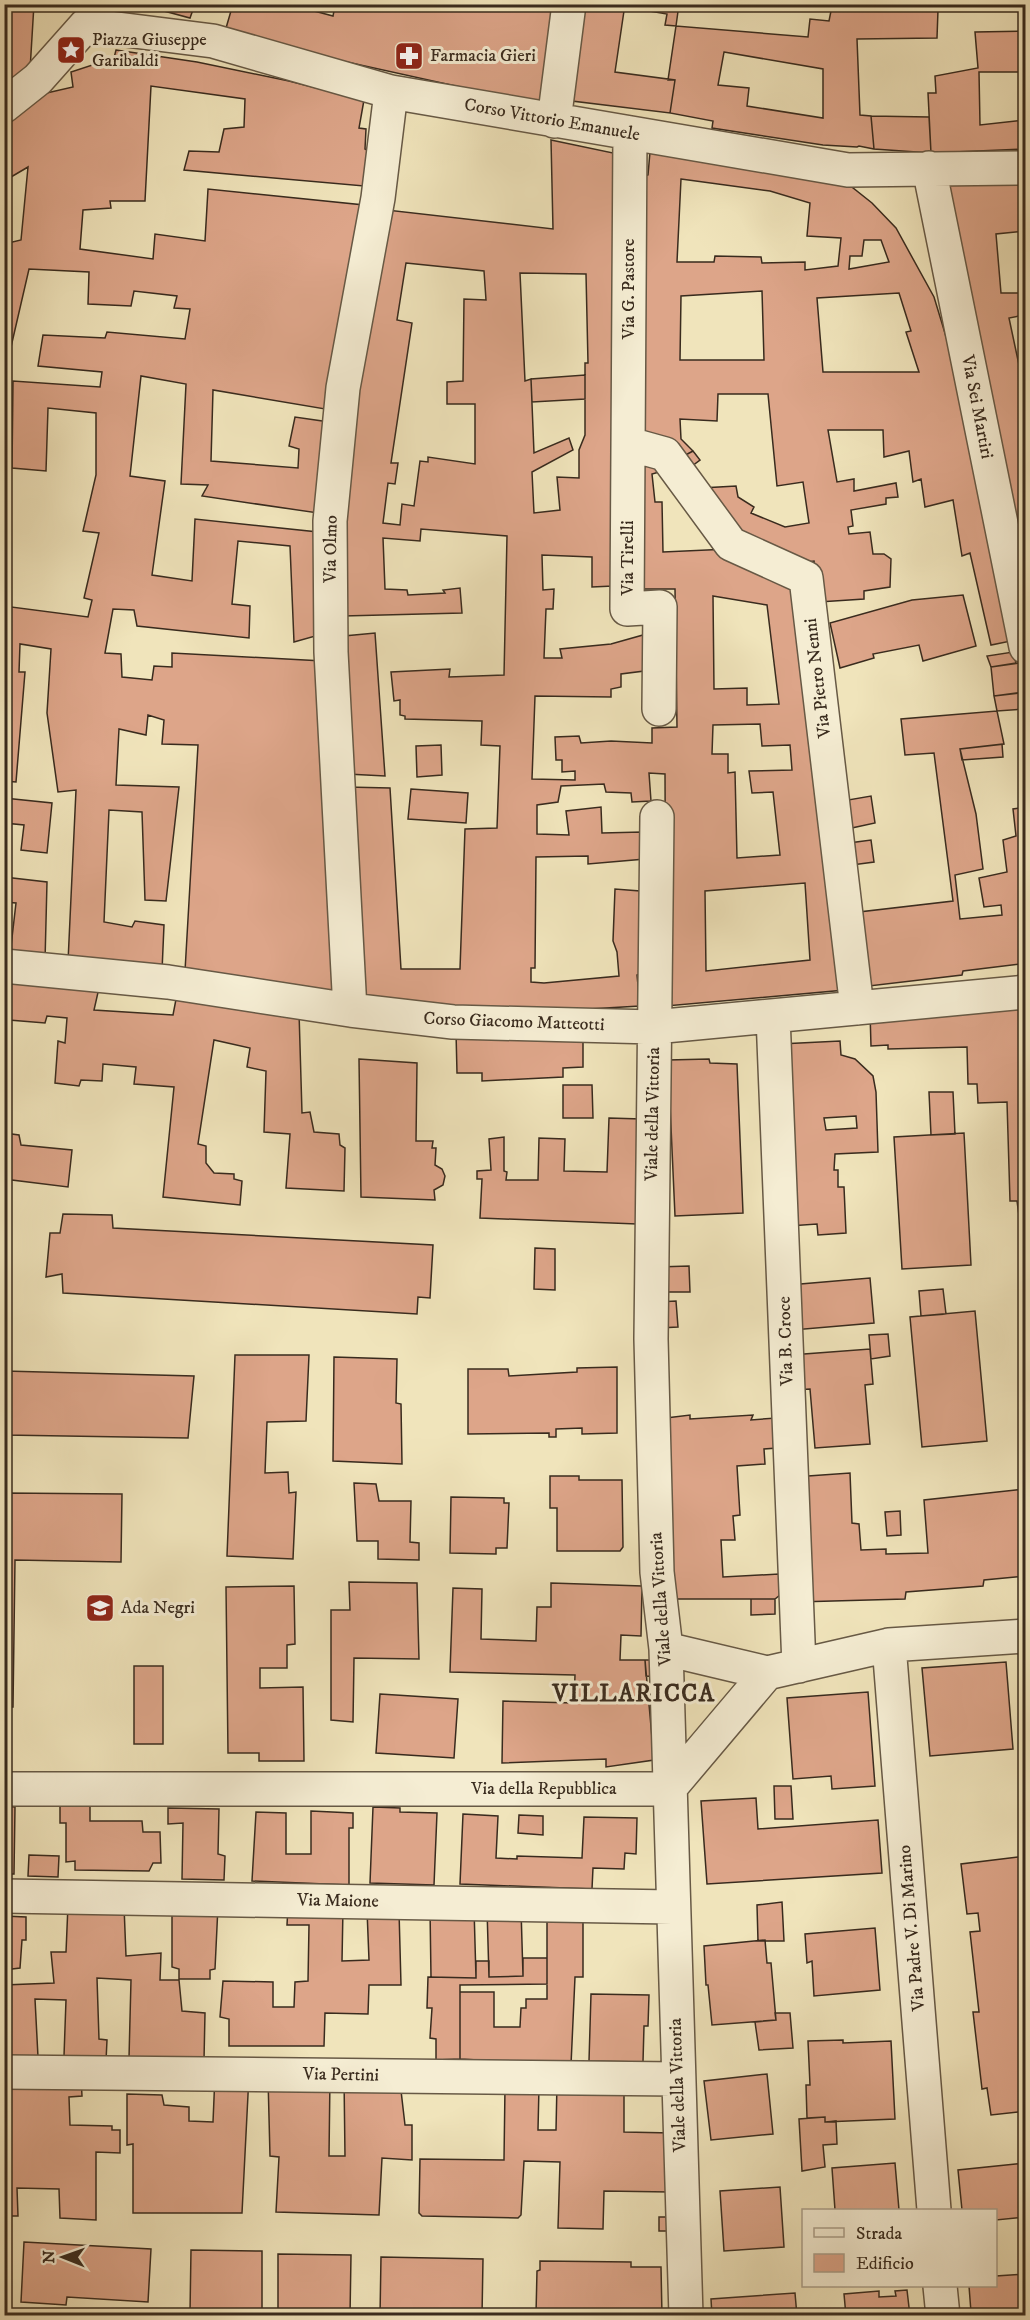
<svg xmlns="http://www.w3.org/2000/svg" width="1030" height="2320" font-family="'IM FELL DW Pica',serif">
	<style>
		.building { fill: #dda589; stroke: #392b1e; stroke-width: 1.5; fill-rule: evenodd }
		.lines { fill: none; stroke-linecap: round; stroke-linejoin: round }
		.minor-casing { stroke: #675945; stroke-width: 36 }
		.minor { stroke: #f5edd3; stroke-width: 33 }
		.labels { text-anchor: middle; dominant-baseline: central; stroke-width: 6; stroke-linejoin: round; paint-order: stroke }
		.poi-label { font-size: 18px; fill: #392b1e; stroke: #f5edd3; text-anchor: start }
		.street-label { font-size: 18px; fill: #392b1e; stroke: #f5edd3 }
		.district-label { font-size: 24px; font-weight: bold; letter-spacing: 1.5px; fill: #392b1e; stroke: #f5edd3 }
	</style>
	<rect width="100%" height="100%" fill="#f0e4bb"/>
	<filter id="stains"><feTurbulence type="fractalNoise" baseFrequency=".00333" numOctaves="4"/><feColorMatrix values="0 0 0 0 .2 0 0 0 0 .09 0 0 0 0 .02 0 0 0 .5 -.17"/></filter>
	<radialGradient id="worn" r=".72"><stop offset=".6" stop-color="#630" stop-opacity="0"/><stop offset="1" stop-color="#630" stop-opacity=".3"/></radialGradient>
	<path class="building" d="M4 4H34L30 70 4 88Z
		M138 4H195L190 18Z
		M233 4H288L333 16 335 6 339 4H559L542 105 224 35Z
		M581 4H625L615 72 675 80 670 113 572 101Z
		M644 4H679L676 26 665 25 667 14 643 10Z
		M822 4 1007 6 938 10 937 38 857 39 860 115 871 116 874 149 859 146 857 147 823 145 712 128 713 121 670 113 675 80H668L676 26 808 37 810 19 829 21 832 6ZM724 52 823 69V118L747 106 749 88 718 85Z
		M1026 31V72H979L980 125 1026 120V149L931 153 928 93H936L935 76 978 68 975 32Z
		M116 50 197 62 289 81 364 100 359 128 366 129 365 149 369 151 364 186 184 170 189 151 219 152 224 129 244 127 245 99 151 86 145 201H110L111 208 83 210 80 249 153 259 155 234 205 241 208 189 364 205 325 409 213 390 211 461 298 468 299 449 289 446 295 417 329 422 318 513 202 496 208 485 181 484 186 384 141 376 130 476 165 481 152 575 192 581 195 519 318 532 319 635 294 642 290 546 238 541 232 604 250 606 249 638 137 626 134 610 113 609 105 653 121 654 122 677 152 680 154 666 172 667V653L323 661 338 995 185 971 198 745 162 744 164 720 148 715 146 735 119 729 116 785 179 787 166 901 145 900 142 812 109 810 104 922 132 927 135 921 164 925 162 971 68 962 76 790 58 792 47 713 51 649 20 644 19 672H25L16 782 4 781V606L88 617 92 600 84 598 99 533 83 531 96 475V413L48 408 46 471 12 468 13 381 100 387 102 372 38 366 43 335 105 338 107 332 185 339 190 309 174 308 177 296 134 291 131 306 88 304 89 272 29 269 8 360H4V244L21 240 28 167 11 177 4 170V115L25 98 73 87 71 72 114 58Z
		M871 116 929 117 931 153 874 149Z
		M551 140 618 154 613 586 592 587V557L542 555 543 590 554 589 553 609H546L544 658H562L560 649 611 644 643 635 652 670 621 674V687L611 689V697L535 696 532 779 575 780V771L562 772V760H556L555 737 579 736 581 743 611 741 652 743V728L677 727 675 589H633L635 465 656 458 666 470 652 474 655 502H662L663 552 729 549 803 593 845 990 666 1006 665 774 649 773 651 801 632 802 631 793 606 792 604 784 561 786 558 802 537 805V834L569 835 566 811 601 807 602 833 642 832 645 859 588 864V856L536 857 535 968H531V982L544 983 619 976 617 952 613 941 615 889 640 891V974L637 975 640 1006 589 1009V1013L488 1012 359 996 346 787 390 788 401 969H460L465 829 497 828 500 746 481 745 482 721 405 719V716L400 715V700L394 701 391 672 450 669 449 677 504 675 507 536 421 529 420 541 383 538 385 589 407 590 408 595 445 593 443 590 460 588 462 613 343 616 340 533 366 321 387 210 553 229ZM406 263 484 271 486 300 464 299 463 381 447 382V404H475V464L428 457V462L420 461 414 506 402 504 400 525 383 523 388 483 395 484 398 463H391L412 323 397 320ZM520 273 586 274 588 363H585V435L579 450V478L557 477 560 510 534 513 532 472 573 450 569 438 534 453 531 379 525 381ZM713 596 767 605 779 704 747 705V688L714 689ZM760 724 762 746 790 745 792 770 749 771 752 793 773 792 780 855 737 858 735 772 728 773V754H712L713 725ZM805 883 810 960 706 971 705 891Z
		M650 152 848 184 872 203 896 228 934 297 971 419 1011 641 991 645 970 553 962 556 953 500 925 507 921 479 913 482 909 451 884 457 883 430H828L837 482 854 479V491L896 483 898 497 886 498V504L851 510 853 526 848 527 849 534 870 532 873 554H884L891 559 890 587 864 591V599L819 602 814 561 785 565 739 540 702 488 736 486 738 497 754 507 751 513 785 527 809 523 803 482 777 486 768 394H718L717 421 680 419 681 439 693 451 680 458 641 438 644 176 648 175ZM681 179 770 191 810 203 807 236 841 238 838 266 805 270V262L762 263 761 257 715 256 714 262H677ZM864 240H881L889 262 849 269 850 256H862ZM762 291 764 360H680L681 296ZM899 293 911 331 906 332 919 372H823L817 298Z
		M1026 170V231L996 234 1001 293H1026V323L1024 315 1009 318 1026 398V576L937 173Z
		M585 375V399L532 402 531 379Z
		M693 451 700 460 688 469 680 458Z
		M963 595 976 646 923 661 919 645 873 654 874 658 840 668 830 623 912 600Z
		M375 633 385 776 347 774 344 636Z
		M1013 652 1016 663 991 667 987 656Z
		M1019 663 1023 692 994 696 991 667Z
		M1021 693 1023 709 997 711 994 696Z
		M997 711 1004 744 960 749 976 814 983 869 955 875 960 919 1002 915 1001 905 984 907 979 878 1007 872 1003 840 1016 836 1013 809 1026 807V962L1021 964 963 971 962 975 869 986 859 912 953 901 934 753 905 755 901 719Z
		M1002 744 1003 757 962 760 960 749Z
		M441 745 442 775 417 777 416 746Z
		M411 789 468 793 466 823 408 819Z
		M871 796 875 823 847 829 842 801Z
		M4 798 52 803 47 853 21 850 24 825 4 823Z
		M871 840 874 862 852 865 849 843Z
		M4 877 47 882 45 961 10 955 16 903 4 902Z
		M4 978 99 988 94 1010 173 1015 177 994 299 1012 302 1113 310 1112 314 1132 339 1134 340 1145 345 1148 344 1191 286 1188 290 1134 264 1132 266 1071 247 1067 250 1048 214 1040 198 1144 206 1146V1163L214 1173 234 1174V1179L242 1181 240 1205 163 1197 174 1087 134 1084 136 1067 103 1064 102 1081 81 1080 79 1086 55 1083 58 1041 65 1043 67 1018 47 1016 45 1023 9 1020 7 1015H4Z
		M1026 1008V1267L1017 1201H1010L1007 1102 978 1103 977 1084H968L967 1047 888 1049V1045L871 1046 870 1012Z
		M456 1032 583 1038V1067L563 1068V1077L482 1081V1073H457Z
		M840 1041 841 1055 855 1059 873 1076 876 1092 878 1152 835 1154 834 1170H838V1187H844L846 1233 818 1235 817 1224 789 1226 780 1044ZM856 1116 857 1128 826 1130 824 1118Z
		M359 1059 417 1063 416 1141H433L432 1148H436L435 1165 442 1169 445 1176 443 1185 434 1190 435 1200 361 1197Z
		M709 1059 710 1063 737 1064 743 1213 675 1216 668 1060Z
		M563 1085H592L593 1118H563Z
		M929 1092H953L955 1134 931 1135Z
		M609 1118 641 1119 637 1224 480 1218 482 1179H477V1171L491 1170 489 1139 504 1137V1171L507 1172 506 1180H538L539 1138 565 1139 564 1171 607 1172Z
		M4 1133 19 1135 21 1145 72 1150 68 1187 4 1179Z
		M964 1133 971 1265 902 1269 894 1137Z
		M63 1214 112 1215 113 1228 433 1245 430 1298 418 1297 417 1314 63 1293 62 1274 46 1277 50 1233H60Z
		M535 1248 555 1249V1290L534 1289Z
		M689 1266 690 1292H658L657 1267Z
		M870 1278 874 1323 793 1330 789 1285Z
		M943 1289 946 1314 921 1316 919 1291Z
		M676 1301 678 1327 659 1328 658 1302Z
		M975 1311 987 1441 922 1447 910 1317Z
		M888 1334 890 1356 871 1359 869 1335Z
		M870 1349 873 1384 865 1385 870 1444 815 1448 810 1389 793 1390 791 1355Z
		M235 1355H309L306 1421 267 1422 265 1473 288 1472 289 1493 296 1492 293 1559 227 1556Z
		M334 1357 397 1359 396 1403 401 1404 402 1464 333 1461Z
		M617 1367V1433L582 1434V1428L556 1429V1437H549V1433L468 1434V1369H508L509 1376 577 1372V1368Z
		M4 1371 194 1376 188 1438 4 1435Z
		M690 1415V1419L753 1415 751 1420 776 1418 777 1448 764 1449 765 1464 737 1466 740 1515 733 1516 735 1540H721L723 1577 779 1574 780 1595 775 1599H668L658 1419Z
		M850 1473 852 1523 859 1524 861 1550 886 1549V1554L928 1553 924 1500 1026 1489V1576L984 1580 983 1586 906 1592 905 1599 797 1602 794 1477Z
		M550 1476H579V1480H622L623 1547 620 1551H557V1508H550Z
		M354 1483 376 1484 379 1501H411L410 1542 419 1543V1560L378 1559V1541H357Z
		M4 1493 122 1494 121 1562 15 1560 13 1707H4Z
		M451 1497 504 1498V1503H509L507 1548H496V1554L450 1553Z
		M900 1511 901 1535 887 1536 885 1512Z
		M349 1582 417 1583 419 1659 354 1658 353 1722 331 1720V1610H350Z
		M551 1583 642 1586 641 1636 621 1635 620 1660H645L654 1760 606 1767V1759L502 1763 503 1701 574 1703 575 1675 450 1672 453 1588 482 1589 481 1639 536 1641 537 1607H551Z
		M294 1586 295 1644 287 1645V1668H260V1688L303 1687 304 1761H259V1753H228L226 1587Z
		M751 1599H775V1614L751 1615Z
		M645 1660H657V1677L646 1676Z
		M1006 1662 1013 1749 930 1756 922 1668Z
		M134 1666H163V1744H134Z
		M868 1692 875 1786 832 1789 831 1776 793 1779 787 1698Z
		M380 1694 458 1699 454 1758 376 1753Z
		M774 1786H791L793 1819H775Z
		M756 1798 758 1829 878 1820 882 1873 707 1884 701 1801Z
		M60 1805H90V1821H142L143 1832H160L161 1863H153L149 1871 75 1870V1861L66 1862V1823H60Z
		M4 1806 15 1807 14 1874H4Z
		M373 1807 400 1808V1812L437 1813 434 1885 370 1883Z
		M168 1808 219 1809 218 1854 225 1856 224 1880 182 1879 183 1823 168 1824Z
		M311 1811 353 1813V1828H349V1885L252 1881 256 1812 286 1813V1854H311Z
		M463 1814 498 1816 496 1858 517 1859V1856L582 1858 584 1817 637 1818 636 1854 625 1853 624 1869 593 1868 592 1889 460 1884Z
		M519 1815 543 1816V1835L518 1833Z
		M29 1855 59 1856 58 1877 28 1876Z
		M1026 1856V2111L991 2115 987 2088 982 2089 973 2012H979L970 1932 980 1931 978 1913 967 1914 961 1864Z
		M782 1902 784 1941H758L757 1905Z
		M68 1905 124 1906 126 1956 161 1953 160 1980H179L182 2011 205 2013 204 2060 129 2058 131 1980 97 1978 99 2039 107 2040 106 2061 64 2056 66 2000 35 1999 38 2057 4 2055V1985L54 1983 51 1952H66Z
		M172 1905 218 1906 215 1969 210 1970V1979H179V1969L172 1967Z
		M288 1907 343 1908 342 1961 369 1960 367 1910 399 1911 401 1985H369L368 2014 325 2013 324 2046H229V2019L220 2017 223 1981 273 1982V2007H294L295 1982 308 1981 309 1925H287Z
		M474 1908 476 1978 431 1977 430 1909Z
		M487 1909H521L523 1976 489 1977Z
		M583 1910V1977H575L571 2065 460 2059V1992H494V2027H520L521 2008H526V1999H547V1911Z
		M4 1916 26 1917V1940H22L20 1968 4 1970Z
		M875 1928 880 1990 814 1996 812 1961 807 1963 805 1934Z
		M765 1940 767 1963H771L776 2020 712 2025 708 1985H706L704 1946Z
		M523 1958H547V1984L460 1985V2059L436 2060V2039L430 2038 432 2008H427L428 1977 476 1978V1961H489V1977L523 1976Z
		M591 1994 649 1995 648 2026H644L643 2062 589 2061Z
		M775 2013H790L793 2048 759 2050 755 2022 776 2020Z
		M843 2040V2043L891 2041 895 2119 825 2122V2117L807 2118 806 2085H810L808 2041Z
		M767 2074 773 2134 711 2140 704 2081Z
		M215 2075H249L242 2213H133V2144L127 2145V2094L162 2095 164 2105 189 2107V2121L213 2122Z
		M330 2077 329 2156H345L344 2077 400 2082 405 2125H412V2160L382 2158 379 2215 276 2212 279 2157 270 2156 268 2078Z
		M4 2078H81L82 2096 69 2097 70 2125 112 2126V2130H120V2153L96 2152V2220L60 2218 59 2189 17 2188 18 2216H4Z
		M557 2083 624 2084V2132L672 2133 670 2192 604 2191 603 2229 558 2228 560 2162 524 2161 521 2215 518 2218 422 2216 419 2213 420 2159 504 2160 505 2087H539L538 2130H556Z
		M825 2117V2122L836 2121 837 2144 823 2145 825 2167 802 2171 799 2119Z
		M895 2163 899 2210H835L832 2168Z
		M1026 2163V2217L996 2220V2210H962L958 2170Z
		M780 2187 784 2247 724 2251 720 2191Z
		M659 2217H675V2231H659Z
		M24 2242 151 2249 148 2302 67 2297 66 2305 21 2302Z
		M191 2250 262 2251V2313H190Z
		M278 2254 351 2255 350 2316H278Z
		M381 2257 483 2259 482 2316H380Z
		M540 2261 631 2262V2267H661L662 2316 536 2314 537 2271 540 2270Z
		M1026 2274V2316H978V2312H971L969 2286H996V2276Z
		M907 2290 910 2316H846L844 2294 879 2291V2297L896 2296 895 2291Z
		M795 2293 797 2316H712L711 2299Z"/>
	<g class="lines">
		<g class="minor-casing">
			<path id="minor" d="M86 25 213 41 391 92 848 170 1026 168
				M4 106 38 79 86 25
				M554 121 569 4
				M630 133 627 609 660 607 659 709
				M929 168 1026 647
				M629 444 665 454 731 544 806 578 857 1008
				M657 817 651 1339 657 1572 666 1649 686 2316
				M4 966 168 982 350 1010 453 1022 654 1027 1026 992
				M350 1010 331 652 330 521 343 388 378 198 391 92
				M773 1016 799 1666
				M889 1645 934 2210
				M666 1649 767 1673
				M4 1789H669L767 1673 889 1645 1026 1636
				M4 1896 672 1907
				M4 2072 678 2079
				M940 2286 943 2316"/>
		</g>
		<use href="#minor" class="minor"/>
	</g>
	<defs>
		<g id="sight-square" transform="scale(1.5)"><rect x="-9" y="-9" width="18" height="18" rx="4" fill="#8f2418" stroke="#f5edd3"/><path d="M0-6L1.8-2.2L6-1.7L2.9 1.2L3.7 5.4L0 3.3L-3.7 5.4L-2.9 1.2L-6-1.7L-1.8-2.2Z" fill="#fff"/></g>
		<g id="pharmacy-square" transform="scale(1.5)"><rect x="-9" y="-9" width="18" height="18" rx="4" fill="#8f2418" stroke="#f5edd3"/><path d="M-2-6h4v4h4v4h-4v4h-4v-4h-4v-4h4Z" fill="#fff"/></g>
		<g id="school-square" transform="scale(1.5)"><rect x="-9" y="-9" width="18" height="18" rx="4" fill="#8f2418" stroke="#f5edd3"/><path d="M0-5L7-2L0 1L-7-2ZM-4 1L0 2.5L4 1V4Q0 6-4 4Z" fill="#fff"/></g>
	</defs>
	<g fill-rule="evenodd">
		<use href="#sight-square" x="71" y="50"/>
		<use href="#pharmacy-square" x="409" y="56"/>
		<use href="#school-square" x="100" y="1608"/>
	</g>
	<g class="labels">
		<g class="poi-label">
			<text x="92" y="40">Piazza Giuseppe<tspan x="92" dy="21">Garibaldi</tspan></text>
			<text x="430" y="56">Farmacia Gieri</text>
			<text x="121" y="1608">Ada Negri</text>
		</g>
		<g class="street-label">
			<text transform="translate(552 120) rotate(10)">Corso Vittorio Emanuele</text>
			<text transform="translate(629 289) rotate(-90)">Via G. Pastore</text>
			<text transform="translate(977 407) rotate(79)">Via Sei Martiri</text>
			<text transform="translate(331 549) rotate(-89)">Via Olmo</text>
			<text transform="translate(628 558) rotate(-90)">Via Tirelli</text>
			<text transform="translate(818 678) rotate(-97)">Via Pietro Nenni</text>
			<text transform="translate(514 1022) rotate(2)">Corso Giacomo Matteotti</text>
			<text transform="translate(653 1114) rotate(-89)">Viale della Vittoria</text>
			<text transform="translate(786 1341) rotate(-92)">Via B. Croce</text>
			<text transform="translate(661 1599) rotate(-94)">Viale della Vittoria</text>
			<text x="544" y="1789">Via della Repubblica</text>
			<text transform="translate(338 1901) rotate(1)">Via Maione</text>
			<text transform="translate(912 1928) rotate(-95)">Via Padre V. Di Marino</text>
			<text transform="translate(341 2075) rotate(1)">Via Pertini</text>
			<text transform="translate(678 2085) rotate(-92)">Viale della Vittoria</text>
		</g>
		<g class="district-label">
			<text x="634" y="1694">VILLARICCA</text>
		</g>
	</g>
	<rect width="1030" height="2320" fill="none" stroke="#f0e4bb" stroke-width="24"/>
	<rect x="6" y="6" width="1018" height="2308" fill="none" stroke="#392b1e" stroke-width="3"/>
	<rect x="12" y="12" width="1006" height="2296" fill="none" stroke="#392b1e" stroke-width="1.5"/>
	<rect x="802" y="2209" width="195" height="78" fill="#f5edd3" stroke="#aa9f8b" stroke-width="1.5"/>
	<rect x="814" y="2228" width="30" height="9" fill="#f5edd3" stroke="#aa9f8b" stroke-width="1.5"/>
	<text x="856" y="2239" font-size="18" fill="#392b1e">Strada</text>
	<rect x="814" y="2254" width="30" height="18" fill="#dda589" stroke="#aa9f8b" stroke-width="1.5"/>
	<text x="856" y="2269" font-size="18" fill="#392b1e">Edificio</text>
	<g transform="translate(63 2257) rotate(271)" stroke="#f5edd3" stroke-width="4.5" paint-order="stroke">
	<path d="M0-4.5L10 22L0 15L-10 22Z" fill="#392b1e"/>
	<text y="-9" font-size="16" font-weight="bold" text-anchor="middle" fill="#392b1e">N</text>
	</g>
	<rect width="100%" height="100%" filter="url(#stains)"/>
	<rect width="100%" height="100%" fill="url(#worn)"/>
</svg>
